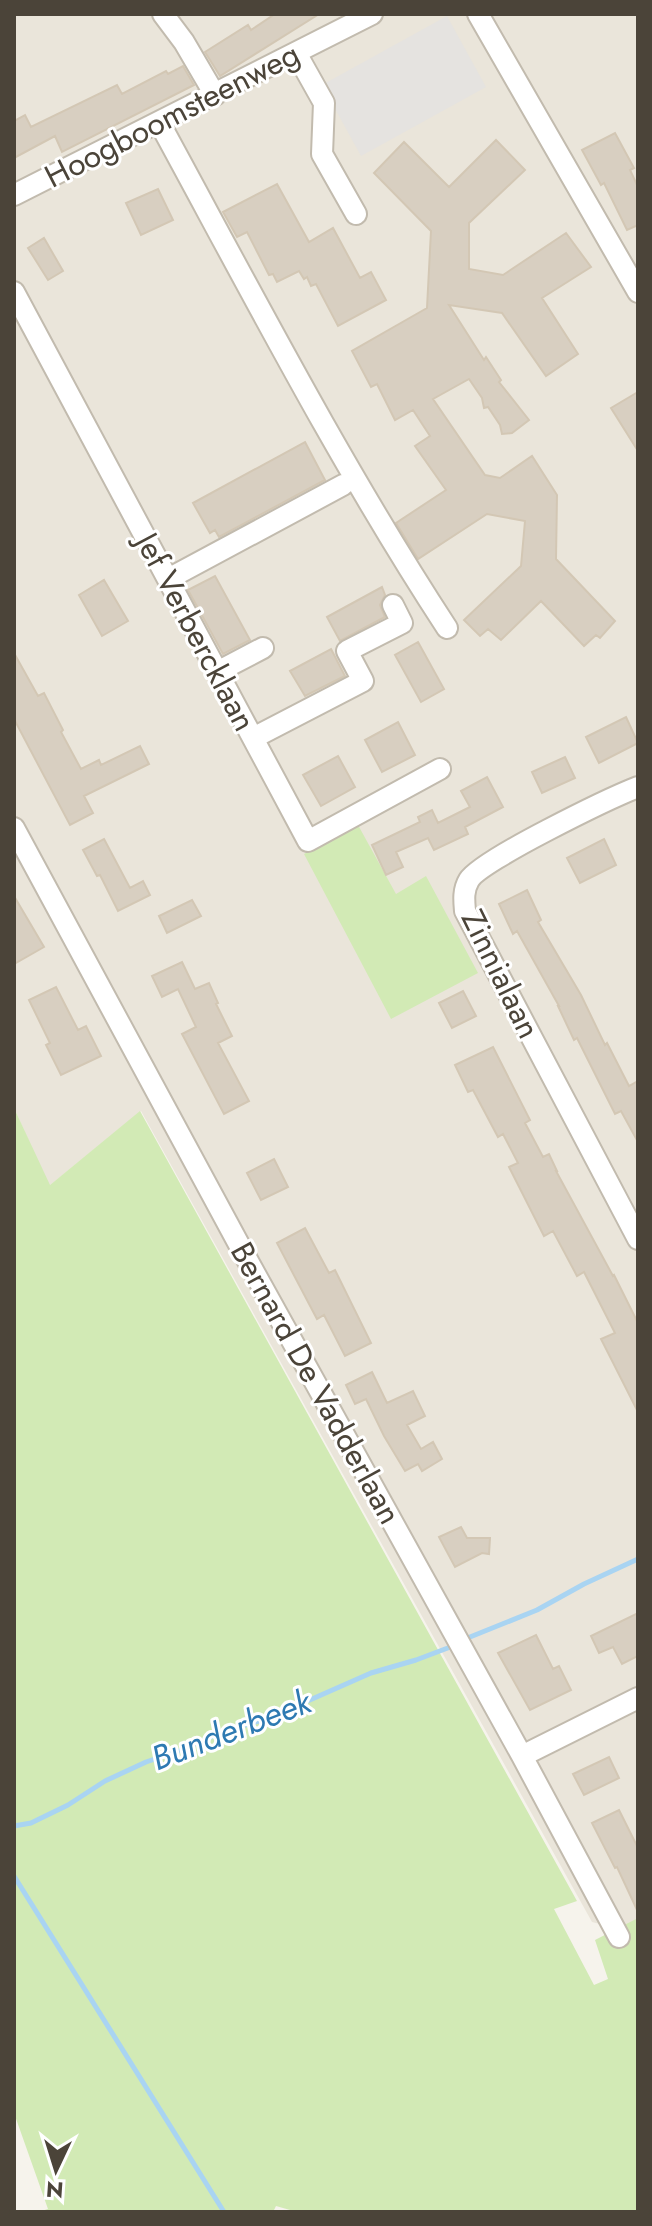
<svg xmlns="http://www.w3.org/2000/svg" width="652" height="2226" font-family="Jost,sans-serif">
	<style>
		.residential { fill: #eae5da }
		.green { fill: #d2eab5 }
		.parking { fill: #e5e3e0 }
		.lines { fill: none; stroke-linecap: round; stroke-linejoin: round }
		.stream { stroke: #a9d4f2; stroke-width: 5 }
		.building { fill: #d8cfc1; stroke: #d3c7b4; stroke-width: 2 }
		.minor-casing { stroke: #c2bbae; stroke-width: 24 }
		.minor { stroke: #fff; stroke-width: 20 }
		.labels { text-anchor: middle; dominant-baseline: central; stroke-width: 6; stroke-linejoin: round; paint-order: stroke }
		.street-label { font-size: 32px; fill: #4b4439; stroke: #fff }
		.water-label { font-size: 34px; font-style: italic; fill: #2e7ab2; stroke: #fff }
	</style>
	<rect width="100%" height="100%" fill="#f6f3ec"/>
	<path class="residential" d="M14 14H638V1934L592 1922 141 1111 49 1186 14 1108Z"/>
	<path class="green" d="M358 825 396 894 426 876 478 973 391 1019 304 854Z
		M14 1108 50 1185 140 1111 577 1901 554 1909 594 1985 608 1979 595 1940 638 1918V2212H297L276 2206 273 2212H38L48 2209 14 2113Z"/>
	<path class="parking" d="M447 16 486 87 361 156 322 85Z"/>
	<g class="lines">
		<path class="stream" d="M470 1637 537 1610 584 1584 638 1559
			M14 1826 31 1823 68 1805 105 1781 146 1762 179 1751 225 1731 269 1718 371 1673 416 1660 453 1646
			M14 1876 224 2212"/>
	</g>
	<path class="building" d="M275 14H319L220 76 205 52 248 25 251 30Z
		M183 66 194 85 62 152 55 136 14 158V121L25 115 31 127 117 85 122 94 166 71 168 74Z
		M615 133 634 168 630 170 638 187V225L627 230 604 183 601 185 582 150Z
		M496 140 525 170 469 223V269L503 275 566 233 591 267 542 298 578 354 546 376 502 313 449 305 484 360 486 357 501 380 499 382 529 420 512 433 502 434 500 425 488 407 484 408 482 398 469 379 433 399 485 475 500 478 532 456 557 495 556 559 615 621 600 638 596 635 584 646 541 601 501 640 488 629 480 636 464 620 521 566 525 521 487 514 418 559 396 523 446 490 415 446 430 436 413 410 395 420 377 384 371 387 352 351 427 308 431 231 374 173 404 142 449 187Z
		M277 184 309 242 333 228 360 278 371 272 386 300 338 326 316 284 311 286 307 277 304 279 299 271 277 282 273 274 269 275 247 232 237 237 223 212Z
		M158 189 173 220 141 235 126 203Z
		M44 238 63 271 48 280 28 248Z
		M638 392V451L611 408Z
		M305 442 325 480 219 537 215 530 210 533 193 503Z
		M215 576 250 640 223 654 188 590Z
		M104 580 128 621 102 636 79 595Z
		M382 587 385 595 380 605 385 617 340 641 327 617Z
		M418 642 444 689 421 702 395 655Z
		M331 649 345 676 305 696 290 671Z
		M14 653 38 696 44 693 63 730 61 732 81 769 99 760 101 765 140 746 149 764 84 796 93 813 70 825 14 719Z
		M626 717 638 743 599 763 586 737Z
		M398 722 415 755 382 772 365 740Z
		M338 756 355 787 321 806 303 775Z
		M565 757 575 778 542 793 532 772Z
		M487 777 503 807 465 827 468 834 434 850 428 838 396 852 403 867 386 875 372 845 420 822 418 817 432 810 438 823 470 807 461 791Z
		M104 839 130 888 143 881 150 895 118 911 100 875 97 876 83 850Z
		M604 839 616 865 580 883 567 858Z
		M527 890 541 920 538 922 581 995 605 1045 607 1043 629 1086 638 1081V1142L621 1111 615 1114 577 1038 574 1040 558 1006H559L517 931 513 934 499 904Z
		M14 896 44 947 14 964Z
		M192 900 201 916 167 933 159 916Z
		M182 962 195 989 209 983 218 1003 216 1004 232 1036 218 1043 249 1101 224 1114 182 1034 196 1027 178 989 162 997 152 976Z
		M56 987 78 1030 86 1026 101 1056 61 1075 46 1045 50 1043 29 1000Z
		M463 991 476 1016 452 1028 439 1003Z
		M493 1047 530 1120 525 1123 543 1157 549 1154 557 1171H556L613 1276 614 1275 638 1323V1412L601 1339 615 1333 584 1272 577 1276 553 1231 544 1236 509 1167 518 1163 503 1134 498 1137 473 1090 468 1092 455 1065Z
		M274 1159 288 1187 261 1200 247 1173Z
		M305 1228 329 1273 335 1270 371 1343 345 1356 324 1315 317 1319 277 1243Z
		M372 1372 387 1403 413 1391 425 1416 407 1425 421 1449 433 1442 442 1459 422 1471 418 1464 405 1471 384 1436 366 1399 355 1404 346 1385Z
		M461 1527 467 1538H490L489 1554 482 1553 455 1567 439 1537Z
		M638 1613V1656L622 1664 613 1647 599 1653 591 1636Z
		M536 1635 553 1669 559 1666 571 1690 530 1710 498 1653Z
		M609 1757 619 1778 584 1795 573 1774Z
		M619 1810 638 1848V1912L617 1867 615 1868 592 1823Z"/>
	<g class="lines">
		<g class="minor-casing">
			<path id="minor" d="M163 14 184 42 215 95
				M478 14 638 292
				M296 53 324 103 322 154 356 214
				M159 122C252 293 341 466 447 628
				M14 195 372 14
				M14 292 308 841 440 769
				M168 579 343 485
				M217 672 263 648
				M253 738 363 681 347 651 402 623 393 605
				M638 787C610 798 481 860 469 880 463 890 464 900 465 911L638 1239
				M14 828 249 1263 522 1756 619 1937
				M522 1756 638 1698"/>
		</g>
		<use href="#minor" class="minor"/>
	</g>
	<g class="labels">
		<g class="street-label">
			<text transform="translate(172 115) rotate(-27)">Hoogboomsteenweg</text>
			<text transform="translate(196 632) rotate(62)">Jef Verbercklaan</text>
			<text transform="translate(501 974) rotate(64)">Zinnialaan</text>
			<text transform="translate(316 1383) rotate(61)">Bernard De Vadderlaan</text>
		</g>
		<g class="water-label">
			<text transform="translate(231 1730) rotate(-21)">Bunderbeek</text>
		</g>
	</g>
	<rect width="652" height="2226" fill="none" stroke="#4b4439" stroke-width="32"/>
	<g transform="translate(56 2170) rotate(184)" stroke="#ffffff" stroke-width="6" paint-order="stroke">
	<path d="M0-6L14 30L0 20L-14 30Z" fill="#4b4439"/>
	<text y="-12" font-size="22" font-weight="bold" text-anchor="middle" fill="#4b4439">N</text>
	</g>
</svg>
